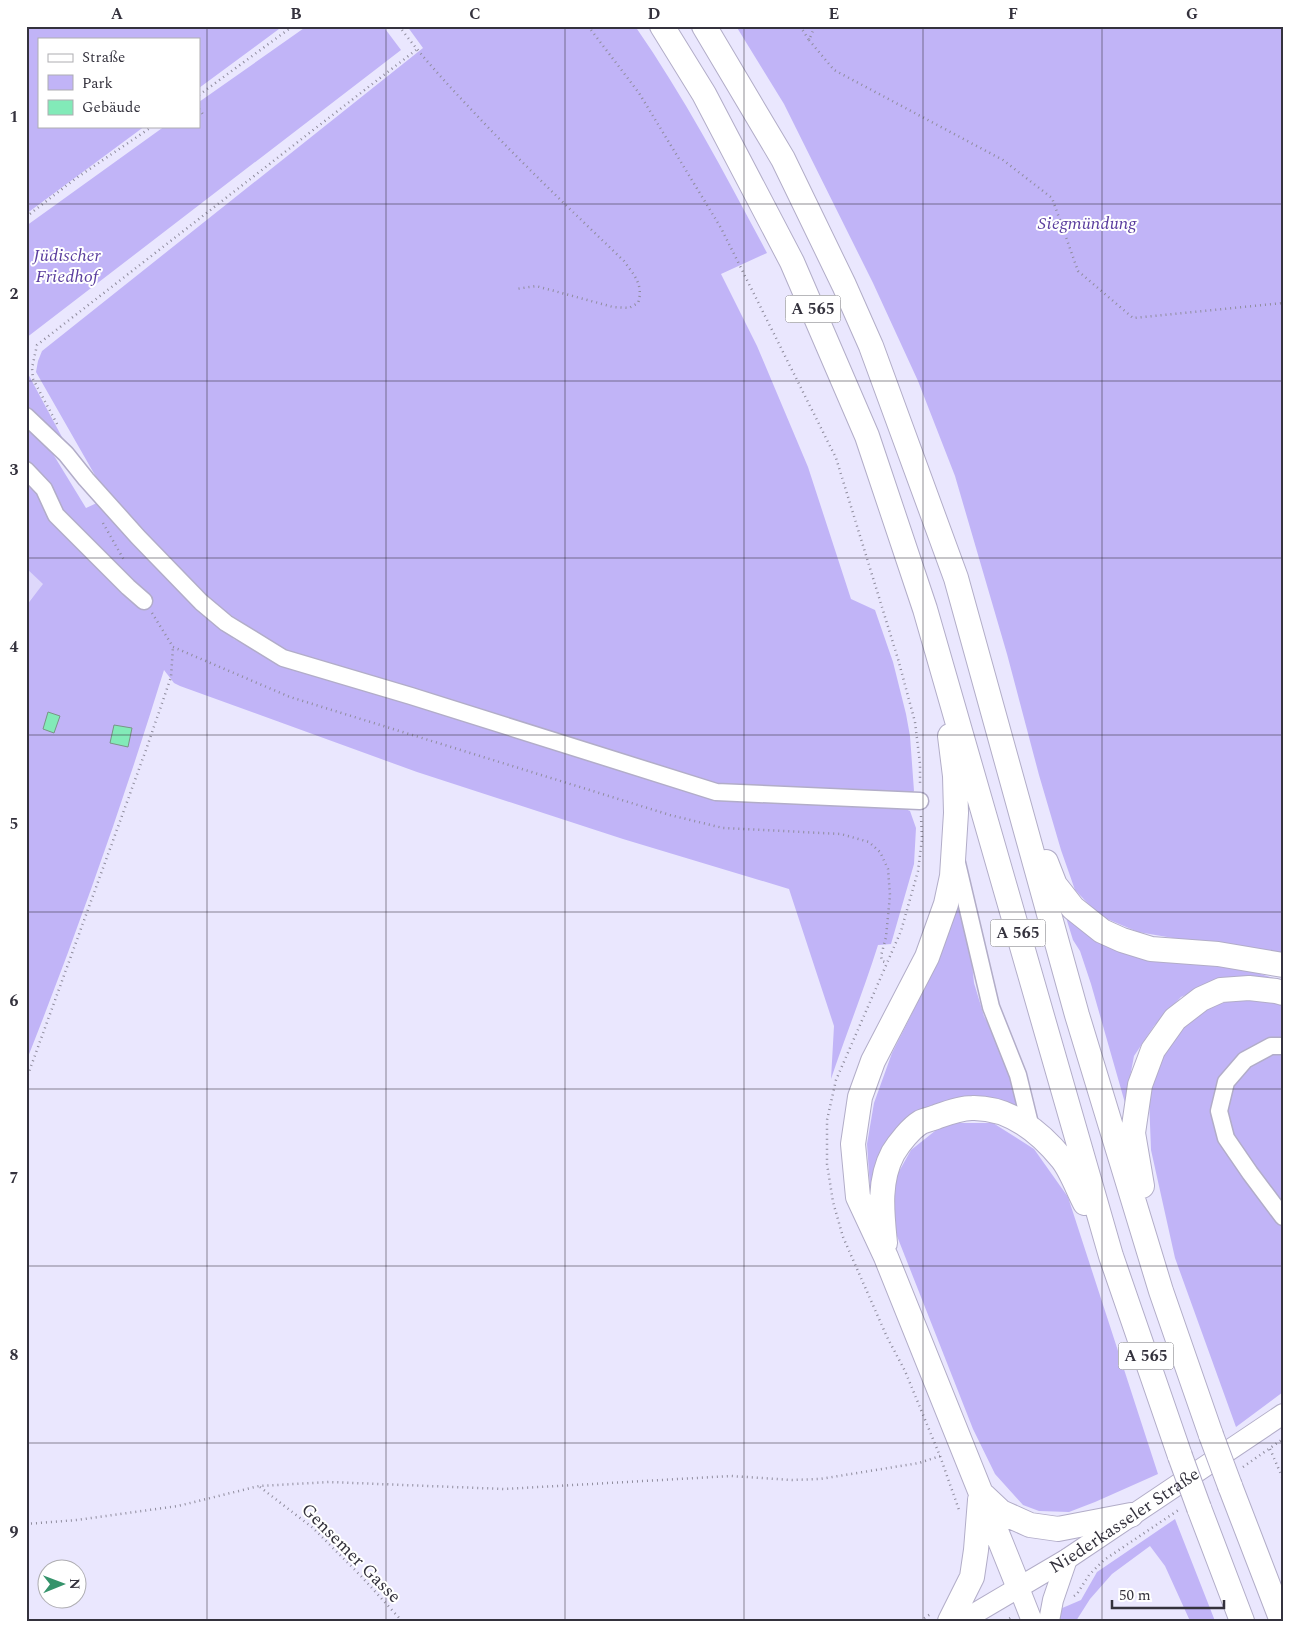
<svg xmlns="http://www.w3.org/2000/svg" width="1309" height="1647" font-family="Spectral,serif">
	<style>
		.built { fill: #ded8fb }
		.green { fill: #c1b4f7 }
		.building { fill: #82eab8; stroke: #799586 }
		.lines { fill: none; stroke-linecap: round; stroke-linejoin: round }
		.minor-casing { stroke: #b2adc8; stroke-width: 19 }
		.major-casing { stroke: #b2adc8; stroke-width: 22 }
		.highway-casing { stroke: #b2adc8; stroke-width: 26 }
		.path { stroke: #8f8c9d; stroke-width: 2.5; stroke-dasharray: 1 4; stroke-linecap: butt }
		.minor { stroke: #fff; stroke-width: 16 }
		.major { stroke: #fff; stroke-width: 20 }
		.highway { stroke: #fff; stroke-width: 24 }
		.highway-bridge-casing { stroke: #b2adc8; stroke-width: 26; stroke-linecap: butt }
		.highway-bridge { stroke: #fff; stroke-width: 24 }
		.grid { fill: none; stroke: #34323d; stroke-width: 1; stroke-opacity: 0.55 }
		.labels { text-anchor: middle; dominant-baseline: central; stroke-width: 4; stroke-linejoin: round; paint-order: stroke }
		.shield { fill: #fff; stroke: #717077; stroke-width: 1 }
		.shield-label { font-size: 16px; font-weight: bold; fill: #34323d }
		.park-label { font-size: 18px; font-style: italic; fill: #5a3d9e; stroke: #fff }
		.street-label { font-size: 18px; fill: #34323d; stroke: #fff }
		.neatline { fill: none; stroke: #34323d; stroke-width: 2 }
		.grid-label { font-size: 16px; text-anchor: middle; font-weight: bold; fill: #34323d }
	</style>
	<rect width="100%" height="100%" fill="#eae7fe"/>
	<path class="built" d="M26 568 44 584 26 605Z"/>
	<path class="green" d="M26 26H283L199 88V39H39V126H145L26 214Z
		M307 26H383L401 50 26 338V226L165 126H199V102Z
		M407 26H635C685 98 726 176 767 253L721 274 757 346 808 467 851 599 875 610 893 662 906 714 910 736 914 791 908 796 734 789 294 656 212 603 104 491 36 372 38 361 42 351 423 48Z
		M736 26H1283V957L1138 932 1100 916 1075 890 1061 850 1039 775 1007 654 955 476 918 381 873 283 784 104Z
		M26 370 70 452 26 409Z
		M26 426 53 454 86 508 99 502 129 537 234 639 287 665 717 798 901 807 910 811 916 828 914 864 891 944 878 945C864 990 846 1034 831 1079L834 1026 789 889 623 839 417 772 180 686 174 683 164 670C123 803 77 933 26 1062V606L43 584 26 568Z
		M959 895 969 933 974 983 984 1016 1004 1055 1022 1113 941 1107 874 1187H870L867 1144 874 1103 892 1053 938 962Z
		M1063 908 1154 959 1244 969 1274 978 1237 976 1206 986 1181 997 1154 1026 1134 1056 1125 1103 1091 984 1080 951 1073 940Z
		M1237 999 1283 1001V1392L1236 1427 1175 1258 1151 1150 1149 1098 1160 1063 1175 1032 1196 1015 1212 1006Z
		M945 1123H993L1034 1149 1068 1197 1158 1474 1095 1502 1069 1512 1039 1511 1023 1505 995 1474 973 1429 895 1231 891 1206 897 1175 911 1150Z
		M1175 1519 1215 1621H1190L1165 1566 1150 1546 1112 1574 1090 1599 1076 1621H1060V1609L1081 1600 1097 1572Z"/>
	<path class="building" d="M48 712 60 716 54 733 43 729Z
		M114 725 132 728 128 747 110 743Z"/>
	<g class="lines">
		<g class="minor-casing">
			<path id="minor" d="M26 416 66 454 86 479 138 537 201 602 226 623 283 658 411 696 716 792 920 801
				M26 470 44 489 56 515 128 587 144 601
				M957 863 991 1007 1018 1075 1031 1128
				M1283 1046H1271L1245 1060 1226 1082 1219 1111 1226 1138 1250 1173 1283 1217"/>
		</g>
		<g class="major-casing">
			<g id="major">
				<path d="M1019 1588 1032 1621"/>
				<path id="s1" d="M962 1621 1067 1559 1283 1414"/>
				<path d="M1049 1621 1053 1600 1067 1559"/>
			</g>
		</g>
		<g class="highway-casing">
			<path id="highway" d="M662 26 704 94 792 262 867 436 925 609 1111 1256 1180 1456
				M704 26 783 159 844 285 871 346 956 578 1077 1015 1161 1291 1211 1435
				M950 736 955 776 956 813 952 876 946 904 927 957 873 1061 860 1097 853 1144 858 1197 886 1257 1019 1588
				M1046 862 1055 885 1073 908 1102 931 1122 940 1151 949 1218 954 1283 965
				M1142 1186 1133 1133 1140 1085 1153 1050 1175 1019 1201 999 1221 990 1249 988 1276 991 1283 993
				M885 1243C882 1213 878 1181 893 1153 899 1143 911 1128 921 1122 926 1120 931 1119 936 1117 947 1113 960 1108 972 1108 1009 1107 1040 1132 1062 1159 1071 1170 1078 1190 1085 1203
				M1230 1486 1282 1621
				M984 1496 1001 1512 1030 1525 1058 1529 1131 1515
				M1199 1508 1242 1621
				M950 1621 972 1577 976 1550 980 1500"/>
		</g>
		<path class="path" d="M399 26C424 60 453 90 482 121 528 169 576 215 624 261 634 275 644 285 638 303L629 308 613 307 536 286 516 289
			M588 26 639 93 721 228 836 458 898 659 915 722 920 764V786
			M800 26 809 40 815 26
			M809 40 834 70 1003 160 1052 198 1078 271 1133 318 1283 303
			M199 95 293 26
			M199 109 205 117
			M26 217 75 179 153 126
			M57 424 33 379 32 368 37 345 416 50
			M103 523 124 560
			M152 613 173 647 290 697 670 815 723 828 841 834 869 842 880 852 888 869 890 895 886 937 881 956 882 961 888 963
			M921 816 922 839 918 871 901 931 836 1080 827 1120V1164L833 1202 843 1237 887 1337 905 1371 940 1456 959 1510
			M26 1080 147 747 171 677 173 647
			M1270 1449 1283 1479
			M1243 1467 1283 1439
			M260 1487 313 1528 360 1575 402 1621
			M26 1524 77 1520 178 1506 259 1486 329 1482 504 1489 731 1476 792 1480 820 1479 919 1463 940 1456
			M1074 1596 1077 1594 1089 1575 1104 1560 1180 1509
			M920 1621 932 1613
			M1005 1621 1012 1617"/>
		<use href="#minor" class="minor"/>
		<use href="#major" class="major"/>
		<use href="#highway" class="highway"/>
		<g class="highway-bridge-casing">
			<path id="highway-bridge" d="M1211 1435 1230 1486
				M1180 1456 1199 1508"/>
		</g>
		<use href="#highway-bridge" class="highway-bridge"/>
	</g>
	<path class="grid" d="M207 26V1621M386 26V1621M565 26V1621M744 26V1621M923 26V1621M1102 26V1621M26 204H1283M26 381H1283M26 558H1283M26 735H1283M26 912H1283M26 1089H1283M26 1266H1283M26 1443H1283"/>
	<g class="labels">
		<g class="shield">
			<rect x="785.5" y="295.5" width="55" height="27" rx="4"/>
			<rect x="990.5" y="919.5" width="55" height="27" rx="4"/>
			<rect x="1118.5" y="1342.5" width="55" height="27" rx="4"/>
		</g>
		<g class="shield-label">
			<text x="813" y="309">A 565</text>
			<text x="1018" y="933">A 565</text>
			<text x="1146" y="1356">A 565</text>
		</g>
		<g class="park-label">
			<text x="1087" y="223">Siegmündung</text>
			<text x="67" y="255">Jüdischer<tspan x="67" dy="21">Friedhof</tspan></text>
		</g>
		<g class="street-label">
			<text stroke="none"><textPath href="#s1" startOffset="191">Niederkasseler Straße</textPath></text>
			<text transform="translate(351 1553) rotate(45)">Gensemer Gasse</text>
		</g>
	</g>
	<rect width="1309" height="1647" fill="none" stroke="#ffffff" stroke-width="55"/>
	<rect x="38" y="38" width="162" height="90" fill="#ffffff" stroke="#aeadb1"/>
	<rect x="48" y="54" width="25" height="8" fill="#ffffff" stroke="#aeadb1"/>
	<text x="82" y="62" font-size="15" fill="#34323d">Straße</text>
	<rect x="48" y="75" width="25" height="15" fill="#c1b4f7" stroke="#aeadb1"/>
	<text x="82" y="88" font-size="15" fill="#34323d">Park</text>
	<rect x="48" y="100" width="25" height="15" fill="#82eab8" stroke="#aeadb1"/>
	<text x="82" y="112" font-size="15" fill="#34323d">Gebäude</text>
	<g transform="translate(62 1584) rotate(89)"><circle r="24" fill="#ffffff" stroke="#aeadb1"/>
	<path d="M0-4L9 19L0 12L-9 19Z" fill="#35936b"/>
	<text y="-8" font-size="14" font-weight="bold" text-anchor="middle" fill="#34323d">N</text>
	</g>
	<path d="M1112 1600v8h112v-8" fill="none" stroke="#34323d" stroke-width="2.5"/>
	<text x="1119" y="1600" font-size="15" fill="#34323d" stroke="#ffffff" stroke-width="4" paint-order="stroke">50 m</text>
	<rect x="28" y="28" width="1254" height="1592" class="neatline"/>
	<g class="grid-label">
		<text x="117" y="19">A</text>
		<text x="296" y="19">B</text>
		<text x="475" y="19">C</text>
		<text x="654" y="19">D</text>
		<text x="834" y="19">E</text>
		<text x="1013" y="19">F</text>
		<text x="1192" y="19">G</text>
		<text x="14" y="122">1</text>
		<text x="14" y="299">2</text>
		<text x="14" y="475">3</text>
		<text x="14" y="652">4</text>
		<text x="14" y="829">5</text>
		<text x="14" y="1006">6</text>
		<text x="14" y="1183">7</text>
		<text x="14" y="1360">8</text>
		<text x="14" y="1537">9</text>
	</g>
</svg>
